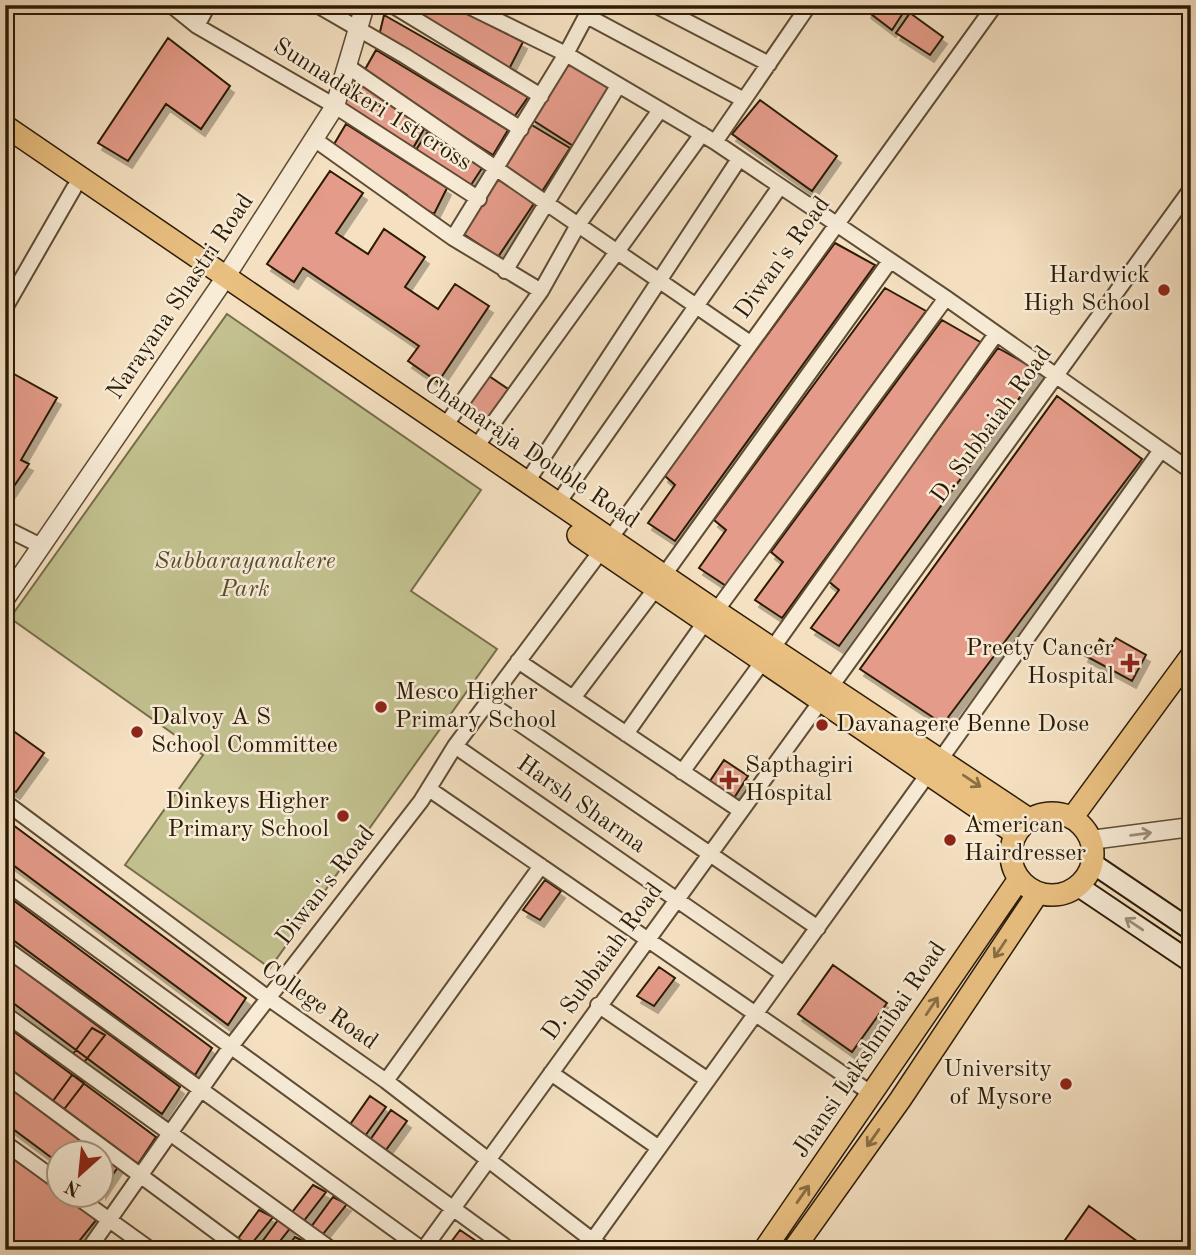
<svg xmlns="http://www.w3.org/2000/svg" width="1196" height="1255" font-family="'Old Standard TT',serif">
	<style>
		.green { fill: #c2c18f; stroke: #766e4a; stroke-width: 2 }
		.building { fill: #e49b89; stroke: #2b1b06; stroke-width: 2; filter: url(#shadow) }
		.lines { fill: none; stroke-linecap: round; stroke-linejoin: round }
		.minor-casing { stroke: #5e4c35; stroke-width: 18 }
		.tertiary-casing { stroke: #5e4c35; stroke-width: 21 }
		.secondary-casing { stroke: #2b1b06; stroke-width: 23 }
		.primary-casing { stroke: #2b1b06; stroke-width: 24 }
		.minor { stroke: #f8ecd7; stroke-width: 14 }
		.tertiary { stroke: #f8ecd7; stroke-width: 18 }
		.secondary { stroke: #f8ecd7; stroke-width: 19 }
		.primary { stroke: #eac081; stroke-width: 21 }
		.oneway { stroke: #8a6e44 }
		.oneway2 { stroke: #9c8e79 }
		.poi-dot { fill: #8f2418; stroke: #f8ecd7; stroke-width: 2.5 }
		.labels { text-anchor: middle; dominant-baseline: central; stroke-width: 5; stroke-linejoin: round; paint-order: stroke }
		.street-label { font-size: 24px; fill: #2b1b06; stroke: #f8ecd7 }
		.poi-label { font-size: 24px; fill: #2b1b06; stroke: #f8ecd7; text-anchor: start }
		.park-label { font-size: 24px; font-style: italic; fill: #584d2f; stroke: #f8ecd7 }
	</style>
	<defs>
		<filter id="shadow"><feDropShadow dx="4" dy="7" stdDeviation="0" flood-color="#0004"/></filter>
	</defs>
	<rect width="100%" height="100%" fill="#f5e1c2"/>
	<filter id="stains"><feTurbulence type="fractalNoise" baseFrequency=".00286" numOctaves="4"/><feColorMatrix values="0 0 0 0 .2 0 0 0 0 .09 0 0 0 0 .02 0 0 0 .5 -.17"/></filter>
	<radialGradient id="worn" r=".72"><stop offset=".6" stop-color="#630" stop-opacity="0"/><stop offset="1" stop-color="#630" stop-opacity=".3"/></radialGradient>
	<path class="green" d="M227 314 481 490 411 591 497 649 270 968 125 865 203 755 10 618Z"/>
	<path class="building" d="M398 5H451L523 42 508 71Z
		M871 5H899L905 10 892 30 867 11Z
		M910 13 943 37 930 55 896 33Z
		M384 15 528 97 512 120 379 36Z
		M168 38 230 86 201 129 166 104 128 161 98 143Z
		M376 50 508 130 493 155 363 73Z
		M568 60 612 88 575 147 531 119Z
		M357 82 427 124 413 148 343 106Z
		M760 100 837 156 812 191 732 134Z
		M346 124 447 188 434 214 405 199 407 195 333 146Z
		M530 124 570 148 541 193 502 168Z
		M429 130 484 165 469 188 414 153Z
		M330 171 363 193 336 233 368 254 384 229 425 257 405 287 438 309 455 284 489 306 438 382 408 361 419 346 303 268 294 282 267 264Z
		M499 178 535 202 498 257 462 233Z
		M835 243 875 265 675 541 648 523 675 485 664 475Z
		M885 288 926 311 726 586 699 568 726 530 714 520Z
		M942 320 982 343 782 618 755 600 783 562 771 552Z
		M998 348 1039 371 839 646 811 628 839 590 827 580Z
		M5 369 57 398 21 460 29 464 6 498Z
		M486 374 511 391 490 422 464 404Z
		M1057 396 1142 459 943 724 860 669Z
		M1116 638 1146 655 1132 681 1084 655 1089 644 1096 647 1100 639 1111 646Z
		M5 725 44 753 16 792 5 785Z
		M724 760 748 776 734 798 710 781Z
		M5 819 246 998 228 1025 5 859Z
		M545 880 561 891 540 920 523 910Z
		M5 894 212 1048 195 1075 5 934Z
		M5 957 180 1087 162 1114 5 997Z
		M833 965 887 1003 852 1052 798 1014Z
		M659 967 675 978 654 1006 637 996Z
		M5 1025 156 1137 138 1164 5 1065Z
		M92 1028 105 1035 82 1065 70 1058Z
		M72 1075 85 1082 62 1112 50 1105Z
		M5 1083 100 1154H60V1164L5 1123Z
		M370 1096 386 1107 365 1136 349 1126Z
		M391 1110 407 1121 386 1150 370 1140Z
		M5 1153 60 1192V1196H64L97 1219 72 1250H5Z
		M102 1155 118 1167 102 1191Z
		M313 1185 326 1192 303 1222 290 1215Z
		M333 1197 347 1204 323 1234 311 1227Z
		M1089 1206 1149 1250H1077L1065 1240Z
		M259 1210 273 1217 249 1247 237 1240Z
		M278 1220 291 1227 273 1250H256Z
		M460 1230 476 1241 469 1250H445Z
		M295 1237 309 1244 304 1250H285Z"/>
	<g class="lines">
		<g class="minor-casing">
			<path id="minor" d="M171 5 197 26 335 106 479 199
				M317 5 405 56 521 129
				M392 5 541 96
				M466 5 566 54 715 142 946 298 1191 471
				M655 5 769 64
				M587 16 744 100
				M197 26 208 5
				M347 66 750 343
				M314 139 453 238 541 291
				M715 142 809 5
				M453 238 566 54 592 5
				M505 271 618 86
				M5 308 74 188
				M445 426 541 291 578 225 660 110
				M476 447 702 134
				M527 482 739 159
				M558 503 779 188
				M5 528 41 546
				M610 539 995 5
				M664 575 890 261
				M716 611 946 298
				M772 649 996 334
				M518 661 741 811
				M830 688 1191 189
				M573 698 656 588
				M488 702 818 928
				M626 734 705 622
				M455 746 784 974
				M940 760 1161 450
				M682 772 763 661
				M429 789 872 1094
				M5 802 268 998 386 1081 605 1250
				M5 882 510 1250
				M5 948 423 1250
				M598 1005 708 1080
				M5 1014 332 1250
				M551 1073 659 1148
				M5 1075 241 1250
				M386 1081 541 866
				M5 1143 60 1183
				M76 1196 151 1250
				M592 1241 928 774
				M88 1250 232 1045 421 801 455 746 601 551
				M423 1250 821 701"/>
		</g>
		<g class="tertiary-casing">
			<path id="tertiary" d="M5 599 219 287 335 106 365 5
				M1091 840 1191 827"/>
		</g>
		<g class="secondary-casing">
			<path id="secondary" d="M1092 863 1191 930
				M1078 886 1191 962"/>
		</g>
		<g class="primary-casing">
			<path id="primary" d="M5 126 716 611 1029 819
				M578 535 1016 834
				M1011 854a41 41 0 1 1 82 0a41 41 0 1 1-82 0Z
				M1072 818 1191 656
				M764 1250 1019 879
				M793 1250 900 1100 1038 893"/>
		</g>
		<use href="#minor" class="minor"/>
		<use href="#tertiary" class="tertiary"/>
		<use href="#secondary" class="secondary"/>
		<use href="#primary" class="primary"/>
	</g>
	<defs><path id="oneway-shaft" d="M-6 0H5M1.5-3L5.5 0L1.5 3" fill="none" stroke-width="1.6" stroke-linecap="round" stroke-linejoin="round" transform="scale(1.75)"/></defs>
	<g class="oneway">
		<use href="#oneway-shaft" transform="translate(972 781) rotate(34)"/>
		<use href="#oneway-shaft" transform="translate(1000 949) rotate(124)"/>
		<use href="#oneway-shaft" transform="translate(932 1006) rotate(-56)"/>
		<use href="#oneway-shaft" transform="translate(873 1138) rotate(125)"/>
		<use href="#oneway-shaft" transform="translate(803 1194) rotate(-55)"/>
	</g>
	<g class="oneway2">
		<use href="#oneway-shaft" transform="translate(1141 834) rotate(-8)"/>
		<use href="#oneway-shaft" transform="translate(1134 924) rotate(-146)"/>
	</g>
	<g class="poi-dot">
		<circle cx="1164" cy="290" r="7"/>
		<path d="M1126.5 652.5h7v7h7v7h-7v7h-7v-7h-7v-7h7z"/>
		<circle cx="381" cy="707" r="7"/>
		<circle cx="822" cy="725" r="7"/>
		<circle cx="137" cy="732" r="7"/>
		<path d="M725.5 769.5h7v7h7v7h-7v7h-7v-7h-7v-7h7z"/>
		<circle cx="343" cy="816" r="7"/>
		<circle cx="950" cy="840" r="7"/>
		<circle cx="1066" cy="1084" r="7"/>
	</g>
	<g class="labels">
		<g class="street-label">
			<text transform="translate(372 105) rotate(32)">Sunnadakeri 1st cross</text>
			<text transform="translate(783 258) rotate(-54)">Diwan's Road</text>
			<text transform="translate(181 297) rotate(-56)">Narayana Shastri Road</text>
			<text transform="translate(992 425) rotate(-54)">D. Subbaiah Road</text>
			<text transform="translate(531 453) rotate(34)">Chamaraja Double Road</text>
			<text transform="translate(581 805) rotate(35)">Harsh Sharma</text>
			<text transform="translate(326 886) rotate(-52)">Diwan's Road</text>
			<text transform="translate(603 962) rotate(-54)">D. Subbaiah Road</text>
			<text transform="translate(319 1006) rotate(35)">College Road</text>
			<text transform="translate(870 1050) rotate(-56)">Jhansi Lakshmibai Road</text>
		</g>
		<g class="poi-label">
			<text x="1150" y="276" text-anchor="end">Hardwick<tspan x="1150" dy="28">High School</tspan></text>
			<text x="1114" y="649" text-anchor="end">Preety Cancer<tspan x="1114" dy="28">Hospital</tspan></text>
			<text x="395" y="693">Mesco Higher<tspan x="395" dy="28">Primary School</tspan></text>
			<text x="151" y="718">Dalvoy A S<tspan x="151" dy="28">School Committee</tspan></text>
			<text x="836" y="725">Davanagere Benne Dose</text>
			<text x="745" y="766">Sapthagiri<tspan x="745" dy="28">Hospital</tspan></text>
			<text x="329" y="802" text-anchor="end">Dinkeys Higher<tspan x="329" dy="28">Primary School</tspan></text>
			<text x="964" y="826">American<tspan x="964" dy="28">Hairdresser</tspan></text>
			<text x="1052" y="1070" text-anchor="end">University<tspan x="1052" dy="28">of Mysore</tspan></text>
		</g>
		<g class="park-label">
			<text x="245" y="562">Subbarayanakere<tspan x="245" dy="28">Park</tspan></text>
		</g>
	</g>
	<rect width="1196" height="1255" fill="none" stroke="#f5e1c2" stroke-width="28"/>
	<rect x="7" y="7" width="1182" height="1241" fill="none" stroke="#2b1b06" stroke-width="3.5"/>
	<rect x="14" y="14" width="1168" height="1227" fill="none" stroke="#2b1b06" stroke-width="2"/>
	<g transform="translate(80 1174) rotate(207)"><circle r="33" fill="#f8ecd7" stroke="#a69883" stroke-width="2"/>
	<path d="M0-5L12 26L0 18L-12 26Z" fill="#8f2418"/>
	<text y="-10" font-size="19" font-weight="bold" text-anchor="middle" fill="#2b1b06">N</text>
	</g>
	<rect width="100%" height="100%" filter="url(#stains)"/>
	<rect width="100%" height="100%" fill="url(#worn)"/>
</svg>
